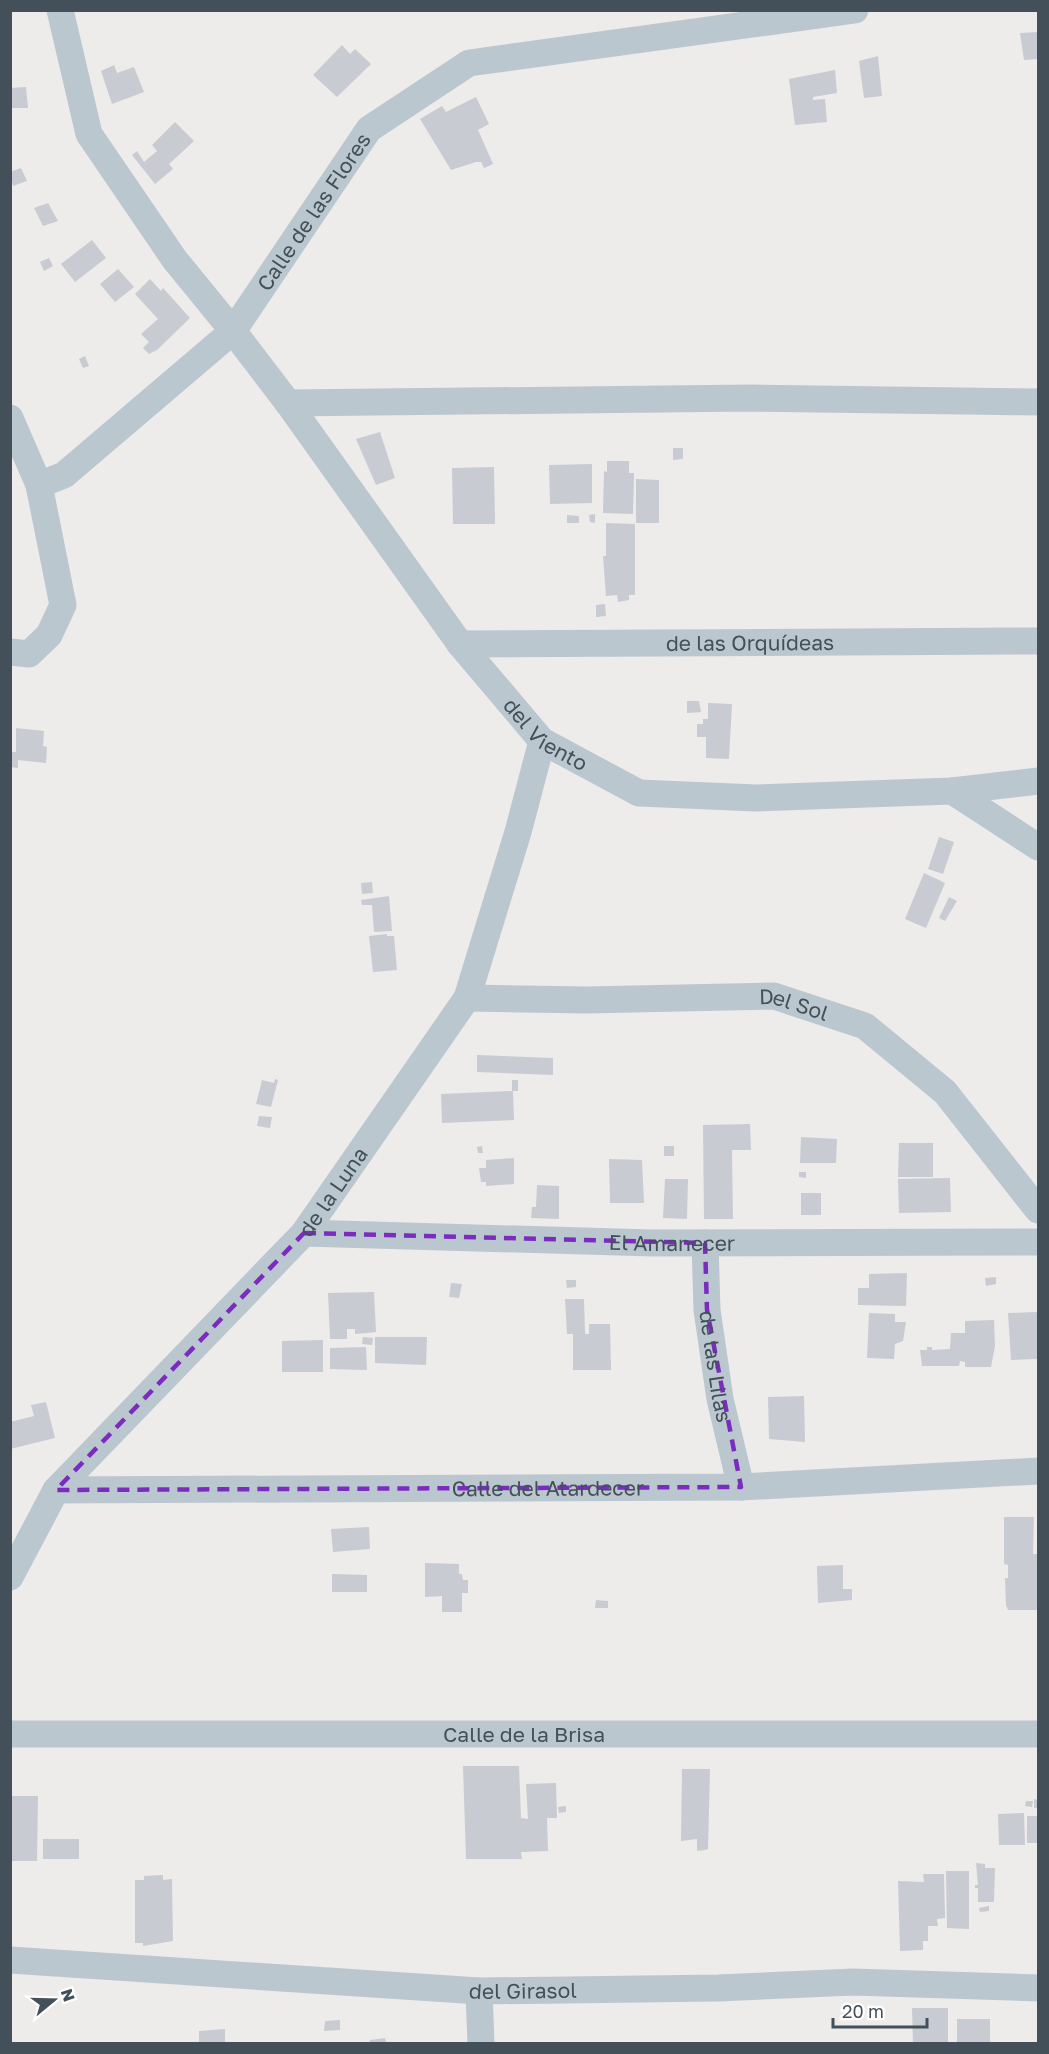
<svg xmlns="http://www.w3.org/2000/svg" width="1049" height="2054" font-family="'Golos Text',sans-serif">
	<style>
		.building { fill: #c8cbd1 }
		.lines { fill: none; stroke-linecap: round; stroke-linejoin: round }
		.minor { stroke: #bbc7cf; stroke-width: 27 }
		.marked { fill: none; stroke: #7b2cbf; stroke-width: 4.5; stroke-dasharray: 12 8; stroke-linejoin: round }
		.labels { text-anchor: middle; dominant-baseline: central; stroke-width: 4.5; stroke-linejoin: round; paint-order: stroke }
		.street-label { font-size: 21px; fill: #435059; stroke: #fff }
	</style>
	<rect width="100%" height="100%" fill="#eeebeb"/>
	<path class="building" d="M1038 32V59L1024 60 1020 33Z
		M342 45 350 54 355 49 371 64 337 97 313 75Z
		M878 56 882 96 864 98 859 61Z
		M114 65 117 73 134 67 144 92 112 104 101 71Z
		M835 70 837 93 813 97V100L825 99 827 122 795 125 789 79Z
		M26 87 28 108H10V88Z
		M476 97 489 124 478 130 493 164 484 168 481 162H476L451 170 420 119 442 106 446 112Z
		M175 122 194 141 169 164 173 169 155 184 132 155 137 151 144 162 157 151 152 145Z
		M21 168 27 181 13 186 10 172Z
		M48 203 58 221 43 226 34 208Z
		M92 240 106 258 75 282 61 264Z
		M49 258 53 266 44 271 40 262Z
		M118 269 134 287 115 302 100 284Z
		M150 279 161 291 163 288 190 318 157 350 149 354 143 348 149 342 141 334 158 319 135 294Z
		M85 356 89 366 83 368 79 359Z
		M380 432 395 478 376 485 356 439Z
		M673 448H683V459L673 460Z
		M607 461H629V473H634L633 514 603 513 604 471 607 472Z
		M592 464V503L550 504 549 465Z
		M494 467 495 524H453L452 468Z
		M636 479 659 480V523H636Z
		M595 514V523L590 522 589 515Z
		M567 515 579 516V523H567Z
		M606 523 635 524V595H629V600L618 602 617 595 606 596 603 556H606Z
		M605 604 606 616 596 617V605Z
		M687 701H699L701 712 687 713Z
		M708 703 732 704 729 759 706 758V737H697V724H703V719H708Z
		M16 728 44 731 43 746 47 747 46 763 18 760V768L10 767V752H16Z
		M939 837 954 842 943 874 928 869Z
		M924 873 945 883 926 928 905 919Z
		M372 882 373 893 362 894 361 883Z
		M389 896 392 931 374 932 372 905H362L361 900Z
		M949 897 957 901 945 921 939 918Z
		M387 934V936H394L397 970 373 972 369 936Z
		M477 1055 553 1058V1075L477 1072Z
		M275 1079 278 1080 271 1107 256 1104 262 1080 274 1083Z
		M512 1080H518V1091H513L514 1120 442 1123 441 1094 512 1091Z
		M259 1116 272 1117 270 1128 257 1126Z
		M750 1124 751 1150H732L733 1219H704L703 1125Z
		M801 1137 837 1139 836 1163H800Z
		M899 1143H933V1177H898Z
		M482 1146 483 1153H478L477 1147Z
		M664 1146H674V1156H664Z
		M514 1158V1184L486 1186V1182H481L479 1168H486V1160Z
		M609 1159 642 1160 644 1203H610Z
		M799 1172H806V1178L799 1177Z
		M950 1178 951 1212 899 1213 898 1179Z
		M665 1179H688L687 1219 663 1218Z
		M537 1185 559 1186V1219L531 1218 532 1207H536Z
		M801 1193H821V1215H801Z
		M907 1273 906 1306 858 1305V1288H869V1274Z
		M996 1277V1284L986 1286 985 1278Z
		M566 1280H576V1287L567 1288Z
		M451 1283 462 1284 459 1298 449 1297Z
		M374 1292 376 1332 355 1334V1329H347V1339H330L328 1293Z
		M565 1299H584L585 1334H589V1324H610L611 1370H573V1334H567Z
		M1038 1312V1359L1011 1360 1008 1313Z
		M869 1313 895 1314V1322H906L903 1341 895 1344 894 1359 867 1358Z
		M994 1320 995 1346 991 1367H965V1362L960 1361 959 1366H922L920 1350H927V1347H932V1350L950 1349 951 1333H965V1321Z
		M363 1337 373 1338 372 1345 362 1344Z
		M375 1337H427L426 1365 375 1363Z
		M323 1340V1372H282V1341Z
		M366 1347 367 1370 330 1369V1348Z
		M804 1396 805 1442 769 1439 768 1397Z
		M46 1402 55 1438 10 1449V1422L34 1416 31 1405Z
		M1004 1517H1034L1033 1554H1038V1610H1008L1006 1605 1005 1578H1008V1565L1004 1564Z
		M369 1527 370 1549 333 1552 331 1529Z
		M425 1563 459 1564V1574H462L463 1580H468V1593H462V1612H442V1596L425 1597Z
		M843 1565V1589H852V1600L818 1603 817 1566Z
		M332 1574 367 1575V1592H332Z
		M596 1600 608 1601V1608H595Z
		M463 1766H519L521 1818 528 1819 526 1784 556 1783 557 1818H547L548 1851 521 1852 522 1859H466Z
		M682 1769H710L708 1849 705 1850 697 1851V1839L681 1841Z
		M10 1796H38L37 1861H10Z
		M1034 1799 1038 1800V1808H1034Z
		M1026 1801H1033L1032 1807 1025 1806Z
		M566 1806V1812L559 1813 558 1807Z
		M1024 1813 1025 1845H999L998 1814Z
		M1027 1816H1038L1037 1843H1027Z
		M43 1839H79V1859H43Z
		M976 1863 985 1864V1868H995L994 1902H978V1888H975V1885H978Z
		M946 1871H969V1929L947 1928Z
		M923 1874H944L945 1918 937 1919 938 1926H928V1941H923V1950L900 1951 898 1881 924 1882Z
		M163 1875V1880L172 1879 173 1941 143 1946V1943H135V1880H144V1876Z
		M989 1906V1911L980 1912 979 1908Z
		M912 2008H948V2043H913Z
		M957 2019H990V2043H957Z
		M340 2020V2030L324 2031 325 2021Z
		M225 2029V2043H199V2031Z
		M385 2038 386 2043H370V2040Z"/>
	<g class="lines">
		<g class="minor">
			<path id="s1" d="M60 10 89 134 175 260 233 331 288 403 460 644 542 741 639 793 756 798 952 791 1038 781"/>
			<path d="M288 403 752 398 1038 402"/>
			<path d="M10 418 39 485 63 605 49 635 29 654 10 652"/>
			<path id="s2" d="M39 485 64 475 233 331 369 129 469 63 855 10"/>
			<path id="s3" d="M460 644 1038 641"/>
			<path d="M952 791 1038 847"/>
			<path id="s4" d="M467 998 586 1000 774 996 865 1026 945 1092 1038 1210"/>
			<path id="s5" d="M304 1233 652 1243 1038 1242"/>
			<path id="s6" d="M705 1243 707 1310 720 1399 741 1487"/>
			<path id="s7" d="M56 1490 741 1487 1038 1471"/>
			<path id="s8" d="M10 1577 56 1490 304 1233 467 998 518 832 542 741"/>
			<path id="s9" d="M10 1734H1038"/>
			<path id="s10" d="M10 1960 479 1991 718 1988 853 1982 1038 1988"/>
			<path d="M479 1991 481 2044"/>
		</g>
	</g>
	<path class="marked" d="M304 1233 705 1243 707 1310 741 1487 56 1490Z"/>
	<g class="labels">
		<g class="street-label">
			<text stroke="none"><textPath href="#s2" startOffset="393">Calle de las Flores</textPath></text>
			<text stroke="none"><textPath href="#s3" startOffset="290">de las Orquídeas</textPath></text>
			<text stroke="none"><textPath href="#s1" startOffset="884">del Viento</textPath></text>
			<text stroke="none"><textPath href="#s4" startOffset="328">Del Sol</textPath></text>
			<text stroke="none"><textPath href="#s8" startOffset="506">de la Luna</textPath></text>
			<text stroke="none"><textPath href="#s5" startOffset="368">El Amanecer</textPath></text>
			<text stroke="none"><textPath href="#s6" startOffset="124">de las Lilas</textPath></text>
			<text stroke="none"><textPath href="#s7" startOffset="492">Calle del Atardecer</textPath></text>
			<text stroke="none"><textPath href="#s9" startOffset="514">Calle de la Brisa</textPath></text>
			<text stroke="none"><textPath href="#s10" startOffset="514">del Girasol</textPath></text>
		</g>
	</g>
	<rect width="1049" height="2054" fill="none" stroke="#435059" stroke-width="24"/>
	<g transform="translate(54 2000) rotate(71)" stroke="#ffffff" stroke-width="4.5" paint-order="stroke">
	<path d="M0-4.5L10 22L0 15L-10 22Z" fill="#435059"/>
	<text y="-9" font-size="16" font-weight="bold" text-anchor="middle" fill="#435059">N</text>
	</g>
	<path d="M833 2018v9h94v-9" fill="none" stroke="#435059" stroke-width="3"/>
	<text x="842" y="2018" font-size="18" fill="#435059" stroke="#ffffff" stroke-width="4.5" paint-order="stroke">20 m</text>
</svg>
